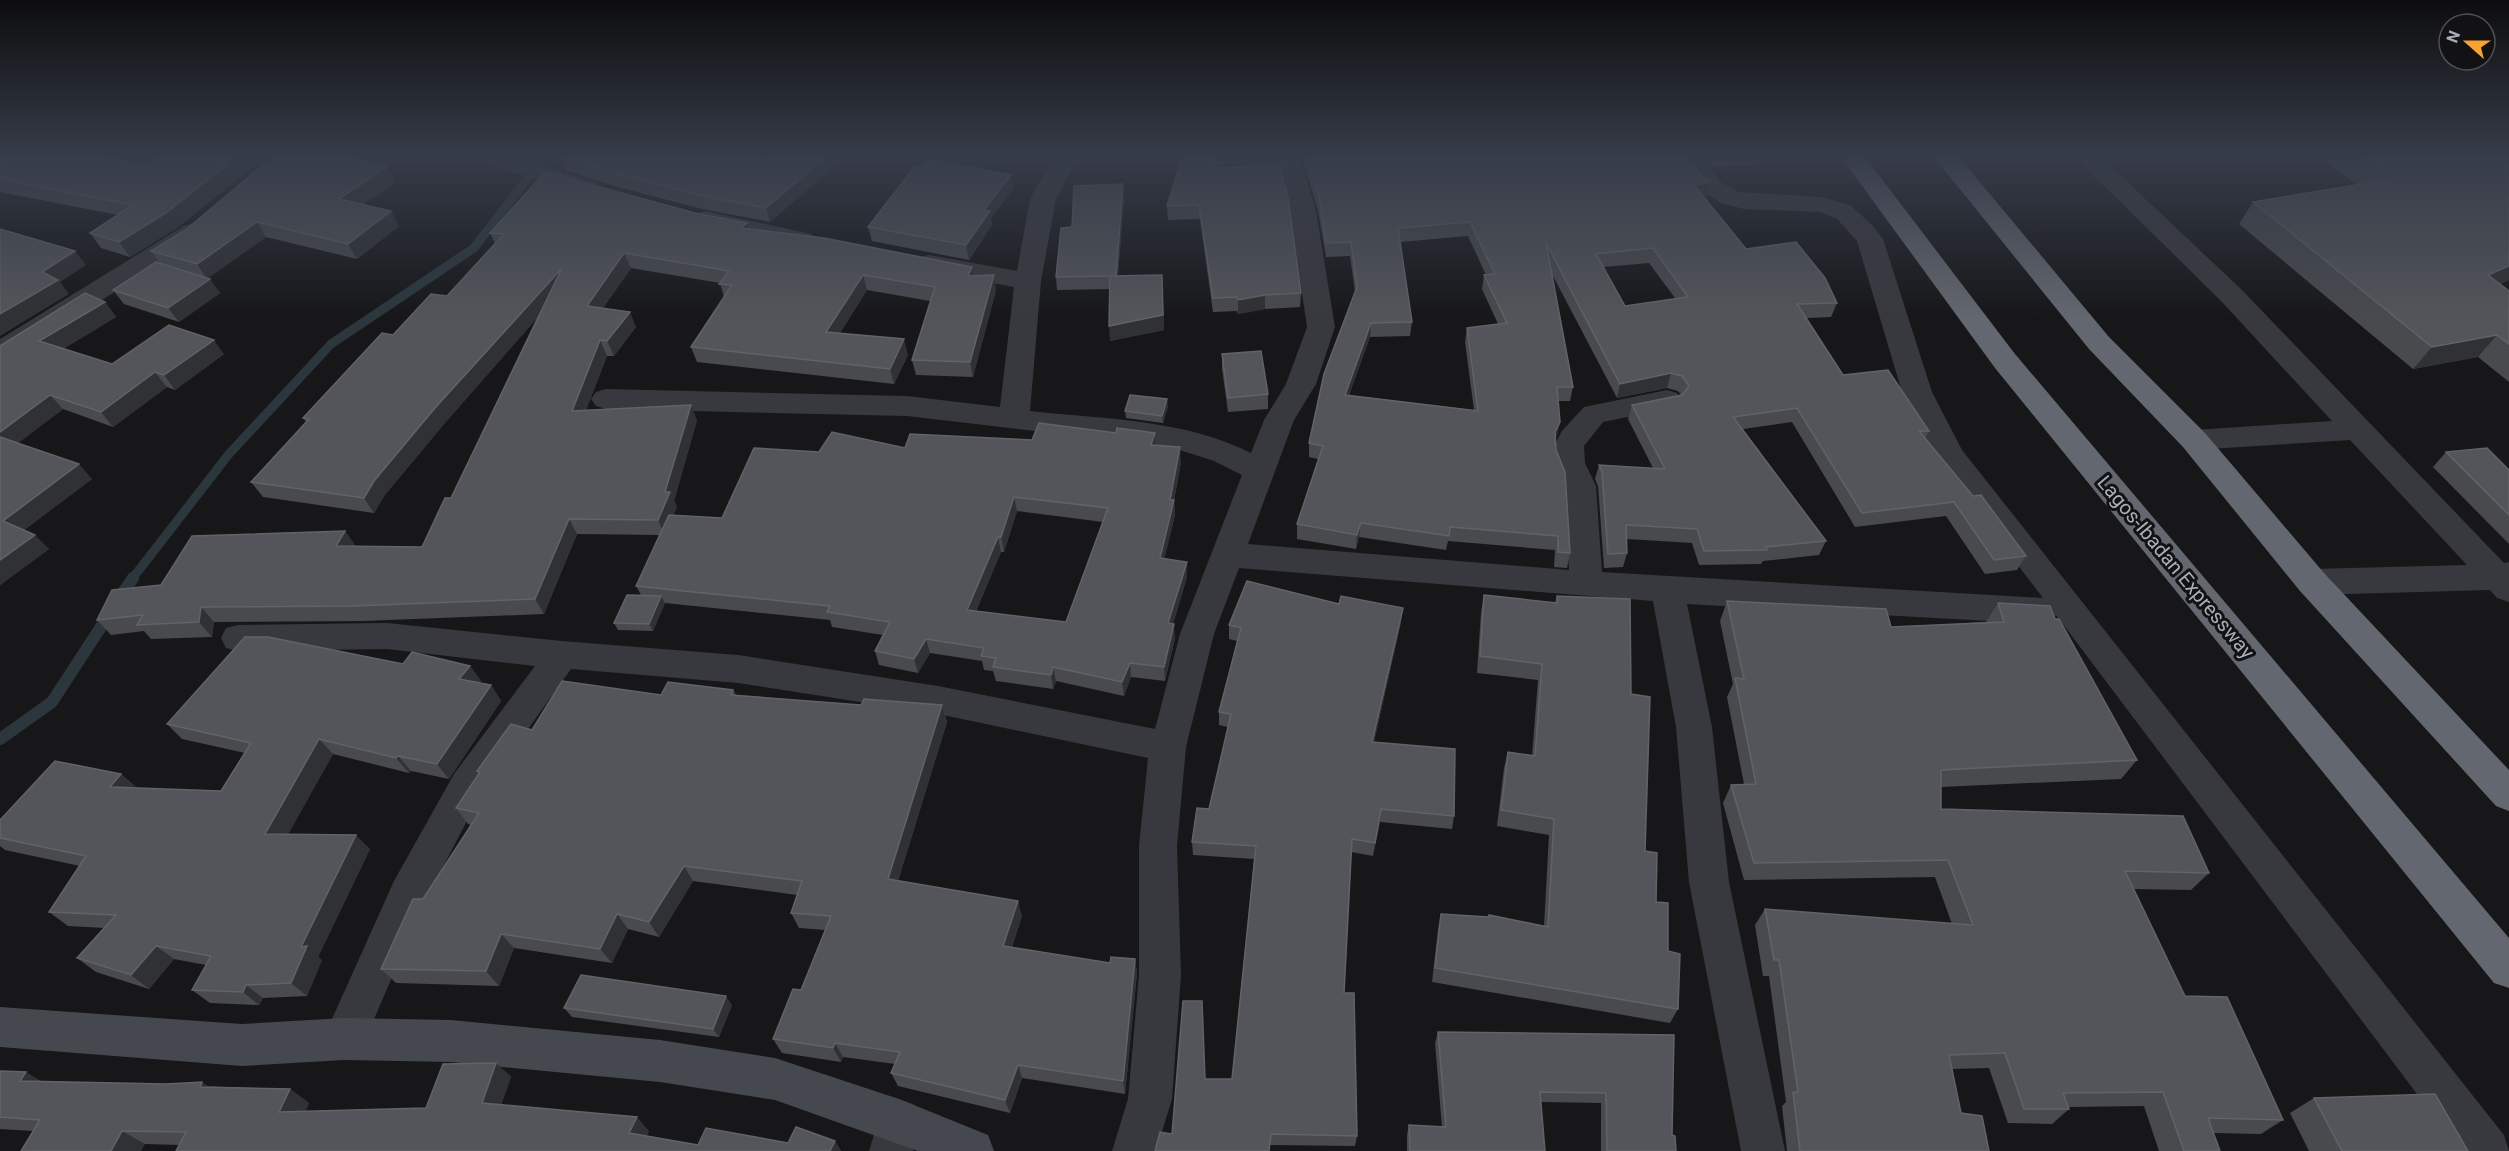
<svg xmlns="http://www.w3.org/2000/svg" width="2509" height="1151" font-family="Roboto,sans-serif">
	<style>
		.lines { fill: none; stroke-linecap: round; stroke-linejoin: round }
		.stream-far1 { stroke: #2c373d; stroke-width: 9 }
		.stream { stroke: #2c373d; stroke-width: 12 }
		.street { fill: #38393e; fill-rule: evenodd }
		.secondary { fill: #45484e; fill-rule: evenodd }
		.highway { fill: #63676f; fill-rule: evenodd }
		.wall { fill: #484a4e; fill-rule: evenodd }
		.shaded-wall { fill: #303134 }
		.building { fill: #53555a; stroke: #606368; stroke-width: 1.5; fill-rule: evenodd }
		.labels { text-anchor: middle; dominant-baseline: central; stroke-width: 6; stroke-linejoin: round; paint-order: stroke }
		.street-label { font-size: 20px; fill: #a8afb9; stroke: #121214 }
	</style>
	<rect width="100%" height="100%" fill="#171719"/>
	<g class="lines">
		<path class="stream-far1" d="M132 579 229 454 331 344 474 248 544 157"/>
		<path class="stream" d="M118 600 133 578
			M0 739 52 702 110 613"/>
		<path class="street" d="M478 157H514L595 182 599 187 595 192 586 195 577 192 481 162Z
			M1054 157H1078L1056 199 1041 281 1030 411C1103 419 1184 419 1251 453L1264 420 1286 384 1307 327 1290 211 1277 164H1187L1178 162 1175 157H1309L1301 163 1316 211 1335 327 1316 384 1294 420 1248 544 1569 570 1564 486 1555 463 1554 446 1562 431 1584 407 1667 390 1677 393 1682 400 1677 407 1603 422 1584 446 1585 463 1596 486 1602 572 2043 598 1935 456 1902 392 1857 241 1837 219 1821 212 1744 209 1721 203 1700 190 1676 157H1700L1722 183 1739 192 1822 197 1850 205 1872 225 1883 239 1932 392 1962 450 2504 1135 2509 1151H2460L2056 615 2053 620 2041 624 1687 604 1712 727 1729 882 1785 1151H1741L1689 882 1676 727 1653 601 1239 568 1214 634 1186 747 1177 846 1181 975 1172 1099 1156 1151H1112L1128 1099 1139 975V846L1148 758 938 714 738 683 571 669 480 796 424 903 359 1054 344 1060 329 1054 323 1039 394 881 454 774 535 666 387 649 238 651 226 648 221 638 226 628 238 625 387 623 562 641 738 655 938 686 1155 729 1180 634 1242 475 1214 461 1170 447 907 416 606 409 596 406 591 399 596 392 606 389 907 396 1000 407 1014 287 929 271 920 269 916 263 920 257 929 255 1017 271 1030 199Z
			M2075 157H2101L2242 290 2504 563 2509 562V602L2497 598 2490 590 2312 595 2300 591 2295 582 2300 573 2312 569 2467 565 2350 440 2194 450 2183 447 2179 440 2183 433 2194 430 2332 421 2222 302Z
			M705 211 811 234 815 240 811 246 802 248 696 224 692 219 696 214Z
			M193 223 202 226 206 231 202 236 10 359 0 361V339L184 226Z
			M899 1099 915 1105 921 1121 913 1151H869L883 1105Z"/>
		<path class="secondary" d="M0 1007 242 1024 344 1018 451 1020 660 1040 775 1058 899 1099 988 1135 994 1151H918L775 1100 660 1082 451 1062 344 1060 242 1066 0 1047Z"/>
		<path class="highway" d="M1841 157H1865L2015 354 2509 938V988L2494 983 1995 368Z
			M1934 157H1959L2109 337 2205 433 2324 573 2509 770V811L2496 806 2300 591 2183 447 2089 349Z"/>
	</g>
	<path class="wall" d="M0 157 144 165 157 157H265L177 228 130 257 101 248 90 233 118 215 0 192Z
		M272 157H380L371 163 387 167 395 182 362 205 399 226 357 259 266 237 208 278 220 293 179 322 124 304 113 290 160 263 151 251 187 229Z
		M557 157H845L770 222 702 209 618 187 566 171 560 157Z
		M1304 157H1688L1702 177 1710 182 1706 196 1703 197 1746 249 1837 303 1831 317 1806 318 1843 375 1929 431 1925 439 1973 496 2026 556 2017 570 1985 574 1946 516 1855 527 1792 422 1743 429 1826 541 1819 555 1763 561 1761 564 1699 565 1692 543 1627 539V553L1623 567 1604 568 1598 486 1595 479 1599 465 1653 468 1628 419 1632 405 1681 395 1678 391 1667 388 1617 398 1552 274 1573 387 1570 401H1558L1560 422 1555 439 1570 553 1567 568 1554 567 1555 550 1448 541 1446 550 1359 537 1356 549 1297 539V524L1318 459 1309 457V443L1355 292 1350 256 1326 257 1318 210 1304 165ZM1468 236 1486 275H1484L1482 289 1498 324 1467 328 1465 342 1474 410 1349 395 1370 337 1410 336 1412 322 1400 242ZM1649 263 1675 298 1625 306 1603 267Z
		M1702 157H1759L1757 165 1711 167Z
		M2319 157H2509V280L2500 284 2509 291V382L2478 357 2413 369 2239 224 2253 202 2357 185Z
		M1220 166V168L1301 293 1300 307 1265 309 1238 314 1237 311 1213 312 1200 219 1168 220 1167 206Z
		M922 167 1011 175 1013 189 991 218 992 225 969 260 872 241 868 227Z
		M1124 197 1118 276 1162 275 1164 330 1110 341V289L1057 290 1056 277 1072 227Z
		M695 213 747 223 749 229 974 275 996 290 973 377 916 375 912 360 930 301 867 290 839 334 908 355 894 384 697 362 691 347 724 297 720 283 631 268 603 308 636 327 614 356H607L586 410 697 420 674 501 677 507 673 515 722 518 819 452 1032 440 1116 433H1155L1156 446 1181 462 1174 501 1175 515 1164 559 1187 562V577L1173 624 1175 638 1165 681 1131 677 1124 696 1056 681 1053 689 996 681 993 671 984 670 982 661 930 653 918 673 879 665 875 651 883 635 832 627 830 620 665 603 653 631 618 630 614 623 641 595 636 586 660 535 577 534 544 614 363 621 214 622 212 637 151 639 144 631 111 635 97 620 161 585 345 531 356 547H422L451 498 537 318 444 424 384 496 374 513 263 497 251 482 306 422 303 418 393 335 447 296 495 243 490 233ZM1017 511 1103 522 1066 622 976 611 1001 552H1004Z
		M105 302 116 317 63 349 112 364 224 354 175 390 167 387 113 427 63 409 18 443 92 479 24 530 49 549 0 585V346Z
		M1222 354 1268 394V409L1228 412 1222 369Z
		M1168 406 1163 423 1126 418 1125 411Z
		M2446 452 2509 470V544L2433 467Z
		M1484 595 1555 603 1557 596 1631 694 1645 851 1668 951 1678 1009 1670 1023 1432 982 1438 929 1441 914 1544 926 1549 835 1497 826 1504 768 1508 752 1532 756 1538 680 1477 673 1481 612Z
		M1727 601 1891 627 1986 622 1998 603 2055 619 2137 760 2121 779 1941 787V809L2209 873 2191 890 2134 889 2185 996 2283 1120 2261 1134 2213 1133 2220 1151H2159L2144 1106 2068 1107 2069 1109 2052 1124 2008 1123 1989 1068 1952 1069 1961 1113 1989 1151H1787L1782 1106 1786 1102 1769 976H1763L1755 925 1765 909 1952 924 1935 877 1744 880 1723 803 1731 785 1744 784 1727 697 1733 684 1720 621Z
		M1401 622 1374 742 1454 816 1452 829 1380 822 1373 856 1351 852 1344 993 1357 1136 1355 1146 1271 1145 1172 1134 1206 1079H1232L1254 859 1193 855 1192 842 1209 809 1228 727 1219 725V712L1237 641 1229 639V625Z
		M403 664 470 666 481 681 479 683 491 685 501 701 449 779 411 771 409 773 333 754 288 834 370 849 318 957 322 960 307 996 263 998 259 1005 210 1003 192 990 206 965 174 959 149 989 96 972 77 958 105 928 68 926 49 912 80 866 5 850 0 846V820L121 774 137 788 221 791 245 753 182 739 167 724Z
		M733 690 736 695 861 705H942L947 722 898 881 1022 916 1012 947 1110 963 1135 959 1137 973 1125 1094 1022 1078 1010 1113 898 1086 891 1073 895 1064 843 1057 841 1062 782 1053 773 1039 801 990 825 930 799 928 791 913 797 895 693 881 659 937 628 929 612 963 514 948 499 986 396 983 381 969 423 899 471 825 468 824 456 808 479 774 477 771 532 730 661 695Z
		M732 1005 719 1037 572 1017 564 1008Z
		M1438 1032 1674 1035 1672 1135 1676 1151H1601V1103L1541 1102 1545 1151H1407V1135L1409 1125 1442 1127 1435 1043Z
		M496 1063 511 1077 501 1105 649 1131 647 1136 698 1145 835 1141 841 1151H176L179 1145 145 1144 33 1131 0 1129V1071L40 1081 290 1089 309 1103 305 1112 426 1108Z
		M2314 1098 2468 1151H2309L2290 1113Z"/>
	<path class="shaded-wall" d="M237 157H265L177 228 130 257 119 242Z
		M351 157H380L359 171Z
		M826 157H845L770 222 766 208Z
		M1219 157H1220V166L1215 182V168Z
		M387 167 395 182 348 214 339 199Z
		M1011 175 1013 189 991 218 992 225 969 260 966 245 984 210Z
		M1710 182 1706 196 1690 199 1694 185Z
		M1123 184 1124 197 1117 289 1116 276Z
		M391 211 399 226 357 259 348 244Z
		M257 222 266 237 207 279 197 264Z
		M747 223 752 238 741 228Z
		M75 251 86 265 60 282 69 294 0 336V314L42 272Z
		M624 253 631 268 594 321 587 306Z
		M2509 266V280L2470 298 2488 275Z
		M972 267 975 282 968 276Z
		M562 268 568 283 444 424 384 496 374 513 364 498 374 481 435 408Z
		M863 275 867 290 831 348 826 332Z
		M994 275 996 290 973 377 970 362Z
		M1162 275 1164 330 1110 341 1109 326Z
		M210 279 220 293 179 322 168 308Z
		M1265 295V309L1238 314V300Z
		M105 302 116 317 51 356 39 341Z
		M630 312 636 327 614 356 607 341Z
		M1371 323 1370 337 1344 409 1345 395Z
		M2497 335 2478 357 2413 369 2432 347Z
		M904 339 908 355 894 384 890 369Z
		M214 340 224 354 175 390 164 375Z
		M600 340 607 356 580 426 572 411Z
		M155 372 167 387 113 427 101 412Z
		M1671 373 1667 388 1617 398 1620 384Z
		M50 395 63 409 9 450 0 441V432Z
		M1167 399 1168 406 1163 423 1162 416Z
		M691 405 697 420 674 501 677 507 665 535 658 520 665 492Z
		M1560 422 1557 436 1552 446 1555 432Z
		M1155 433 1156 448 1151 445Z
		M1180 447 1181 462 1174 501 1175 515 1161 573 1160 558Z
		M79 464 92 479 17 535 3 521Z
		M1014 497 1017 511 1004 552 1001 537Z
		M569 519 577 534 544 614 535 599Z
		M1361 523 1359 537 1356 549 1357 535Z
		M345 531 356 546 347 561 336 546Z
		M35 535 49 549 0 585V560Z
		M998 537 1001 552 970 624 967 610Z
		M1187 562V577L1169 638 1168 623Z
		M661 596 665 603 653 631 649 624Z
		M201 607 214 622 212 637 199 622Z
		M1403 608 1401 622 1371 756 1372 742Z
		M1174 624 1175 638 1165 681 1164 667Z
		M926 639 930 653 918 673 914 659Z
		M1130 663 1131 677 1124 696 1122 682Z
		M470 666 481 681 470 695 459 679Z
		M1053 667 1056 681 1053 689 1051 675Z
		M491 685 501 701 449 779 437 764Z
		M942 705 947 722 894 894 888 879Z
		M319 739 333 754 280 849 265 834Z
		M398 756 411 771 409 773 396 758Z
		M121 774 138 789 110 787Z
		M1381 809 1380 822 1373 856 1375 843Z
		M356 835 370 849 318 957 322 960 307 996 291 983 301 947Z
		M684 866 693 881 659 937 649 922Z
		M1018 901 1022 916 1008 960 1003 946Z
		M617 914 628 929 612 963 600 949Z
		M501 934 514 948 499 986 486 971Z
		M156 946 174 959 149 989 131 975Z
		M1135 959 1137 973 1125 1094 1123 1081Z
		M246 985 263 998 259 1005 243 992Z
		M726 996 732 1005 719 1037 713 1029Z
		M835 1043 843 1057 841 1062 833 1048Z
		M496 1063 511 1077 497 1116 482 1103Z
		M1018 1065 1022 1078 1010 1113 1005 1100Z
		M26 1072 49 1086 20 1081Z
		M202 1082 223 1096 200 1087Z
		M290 1089 309 1103 298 1126 279 1112Z
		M637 1117 649 1131 641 1146 629 1133Z
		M122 1131 145 1144 141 1151H111Z
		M835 1141 841 1151H830Z"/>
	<path class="building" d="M0 157H110L144 165 157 157H237L166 213 119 242 90 233 133 205 0 179Z
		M272 157H351L387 167 339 199 391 211 348 244 257 222 197 264 151 251 187 229Z
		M560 157H826L766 208 698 195 612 173Z
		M1182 157H1219L1215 168 1279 164 1288 198 1301 293 1265 295 1238 300 1237 297 1213 298 1199 205 1167 206Z
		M1306 157H1688L1702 177 1710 182 1694 185 1746 249 1796 242 1825 278 1837 303 1797 304 1843 375 1888 370 1929 431H1919L1973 496 1981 495 2026 556 1994 560 1954 502 1862 513 1797 408 1733 417 1826 541 1766 547 1767 550 1704 551 1697 529 1626 525 1627 553 1608 554 1602 472 1599 465 1665 469 1632 405 1682 395 1689 386 1682 376 1671 373 1620 384 1546 243 1573 387H1557L1560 422 1555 432 1556 450 1565 472 1570 553 1558 552V536L1450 527 1449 536 1361 523 1357 535 1297 524 1323 446 1309 443 1324 374 1357 287 1351 242 1326 243 1319 196ZM1470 222 1495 274 1484 275 1507 323 1467 328 1478 411 1345 395 1371 323 1412 322 1398 228ZM1653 248 1688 297 1625 306 1596 254Z
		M2363 157H2509V266L2488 275 2509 291V344L2497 335 2432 347 2253 202 2393 179Z
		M928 159 1011 175 984 210 990 211 966 245 868 227 915 166 922 167Z
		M545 172 695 213 747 223 741 228 824 238 972 267 968 276 994 275 970 362 912 360 935 287 863 275 826 332 904 339 890 369 691 347 732 285 719 284 729 271 624 253 587 306 630 312 607 341 600 340 572 411 691 405 665 492H670L658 520 569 519 535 599 352 606 201 607 199 622 137 625 143 615 97 620 112 590 161 585 192 536 345 531 336 546 422 547 445 498H451L562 268 435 408 374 481 364 498 251 482 309 419 303 418 382 333 393 335 431 294 447 296 504 234 490 233Z
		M1123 184 1116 276 1056 277 1061 228 1072 227 1074 186Z
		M0 229 75 251 42 272 58 280 0 314Z
		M156 262 210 279 168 308 113 290Z
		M1162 275 1163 315 1109 326 1110 276Z
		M85 293 105 302 39 341 112 364 169 325 214 340 164 375 155 372 101 412 50 395 0 432V346Z
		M1261 351 1268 394 1228 398 1222 354Z
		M1130 395 1167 399 1162 416 1125 411Z
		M1039 423 1116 433 1117 428 1155 433 1151 445 1180 447 1170 500H1174L1160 558 1187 562 1168 623 1174 624 1164 667 1130 663 1122 682 1053 667 1051 675 993 667 996 658 981 656 984 648 926 639 914 659 875 651 890 622 827 612 830 606 636 586 669 515 722 518 754 448 819 452 832 432 905 448 910 434 1032 440ZM1014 497 1108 508 1066 622 967 610 998 537H1001Z
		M0 437 79 464 3 521 35 535 0 560Z
		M2487 448 2509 470V515L2446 452Z
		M1247 581 1339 604 1341 596 1403 608 1372 742 1455 749 1454 816 1381 809 1375 843 1352 839 1344 993H1354L1357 1136 1271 1134 1269 1151H1155L1160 1132 1172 1134 1183 1001H1202L1205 1079H1232L1256 846 1192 842 1197 808 1209 809 1231 714 1219 712 1241 628 1229 625Z
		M627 595 661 596 649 624 614 623Z
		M1484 595 1557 603V596L1630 599 1631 694 1650 697 1645 851 1657 853 1656 902 1668 903V951L1680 954 1678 1009 1435 968 1441 914 1489 917V915L1548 927 1554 819 1501 810 1508 752 1535 756 1542 664 1480 656Z
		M1727 601 1886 609 1891 627 2004 622 1998 603 2050 606 2055 619H2059L2137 760 1941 770V809L2183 816 2209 873 2125 871 2185 996 2227 997 2283 1120 2208 1118 2220 1151H2184L2163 1092 2063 1093 2069 1109H2024L2005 1053 1949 1055 1961 1113 1982 1116 1989 1151H1800L1793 1092H1798L1779 960H1774L1765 909 1973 925 1948 860 1754 863 1731 785 1756 784 1735 678 1744 679Z
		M245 637H268L403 664 412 652 470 666 459 679 491 685 437 764 398 756 396 758 319 739 265 834 356 835 301 947 307 946 291 983 246 985 243 992 192 990 211 956 156 946 131 975 77 958 116 915 49 912 86 856 0 838V820L55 761 121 774 110 787 221 791 251 743 167 724Z
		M562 681 661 695 668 682 733 690 731 695 861 705 864 699 942 705 888 879 1018 901 1003 946 1110 963 1111 957 1135 959 1123 1081 1018 1065 1005 1100 891 1073 900 1052 835 1043 833 1048 773 1039 793 989 801 990 831 916 791 913 802 881 684 866 649 922 617 914 600 949 501 934 486 971 381 969 413 899H423L479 813 456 808 480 772 477 771 511 724 532 730Z
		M581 975 726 996 713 1029 564 1008Z
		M1438 1032 1674 1035 1672 1135 1675 1136 1676 1151H1607L1606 1093 1540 1092 1545 1151H1410L1409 1125 1446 1127Z
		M496 1063 482 1103 637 1117 629 1133 698 1145 706 1128 788 1143 796 1127 835 1141 830 1151H176L186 1132 122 1131 111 1151H21L40 1120 0 1117V1071L26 1072 20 1081 166 1084 202 1082 200 1087 290 1089 279 1112 426 1108 443 1064Z
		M2435 1094 2468 1151H2342L2314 1098Z"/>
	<linearGradient id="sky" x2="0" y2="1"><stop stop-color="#0d0d0e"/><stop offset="0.49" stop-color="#363c49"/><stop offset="1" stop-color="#363c49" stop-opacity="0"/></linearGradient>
	<rect width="2509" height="318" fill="url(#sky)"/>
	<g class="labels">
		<g class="street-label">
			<text transform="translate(2176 567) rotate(50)">Lagos-Ibadan Expressway</text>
		</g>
	</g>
	<g transform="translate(2467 42) rotate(291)"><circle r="28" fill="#121214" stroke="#4e5156" stroke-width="1.5"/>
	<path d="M0-4.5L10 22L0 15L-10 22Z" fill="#f5a432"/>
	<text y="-9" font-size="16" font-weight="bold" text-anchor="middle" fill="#a8afb9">N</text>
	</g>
</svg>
